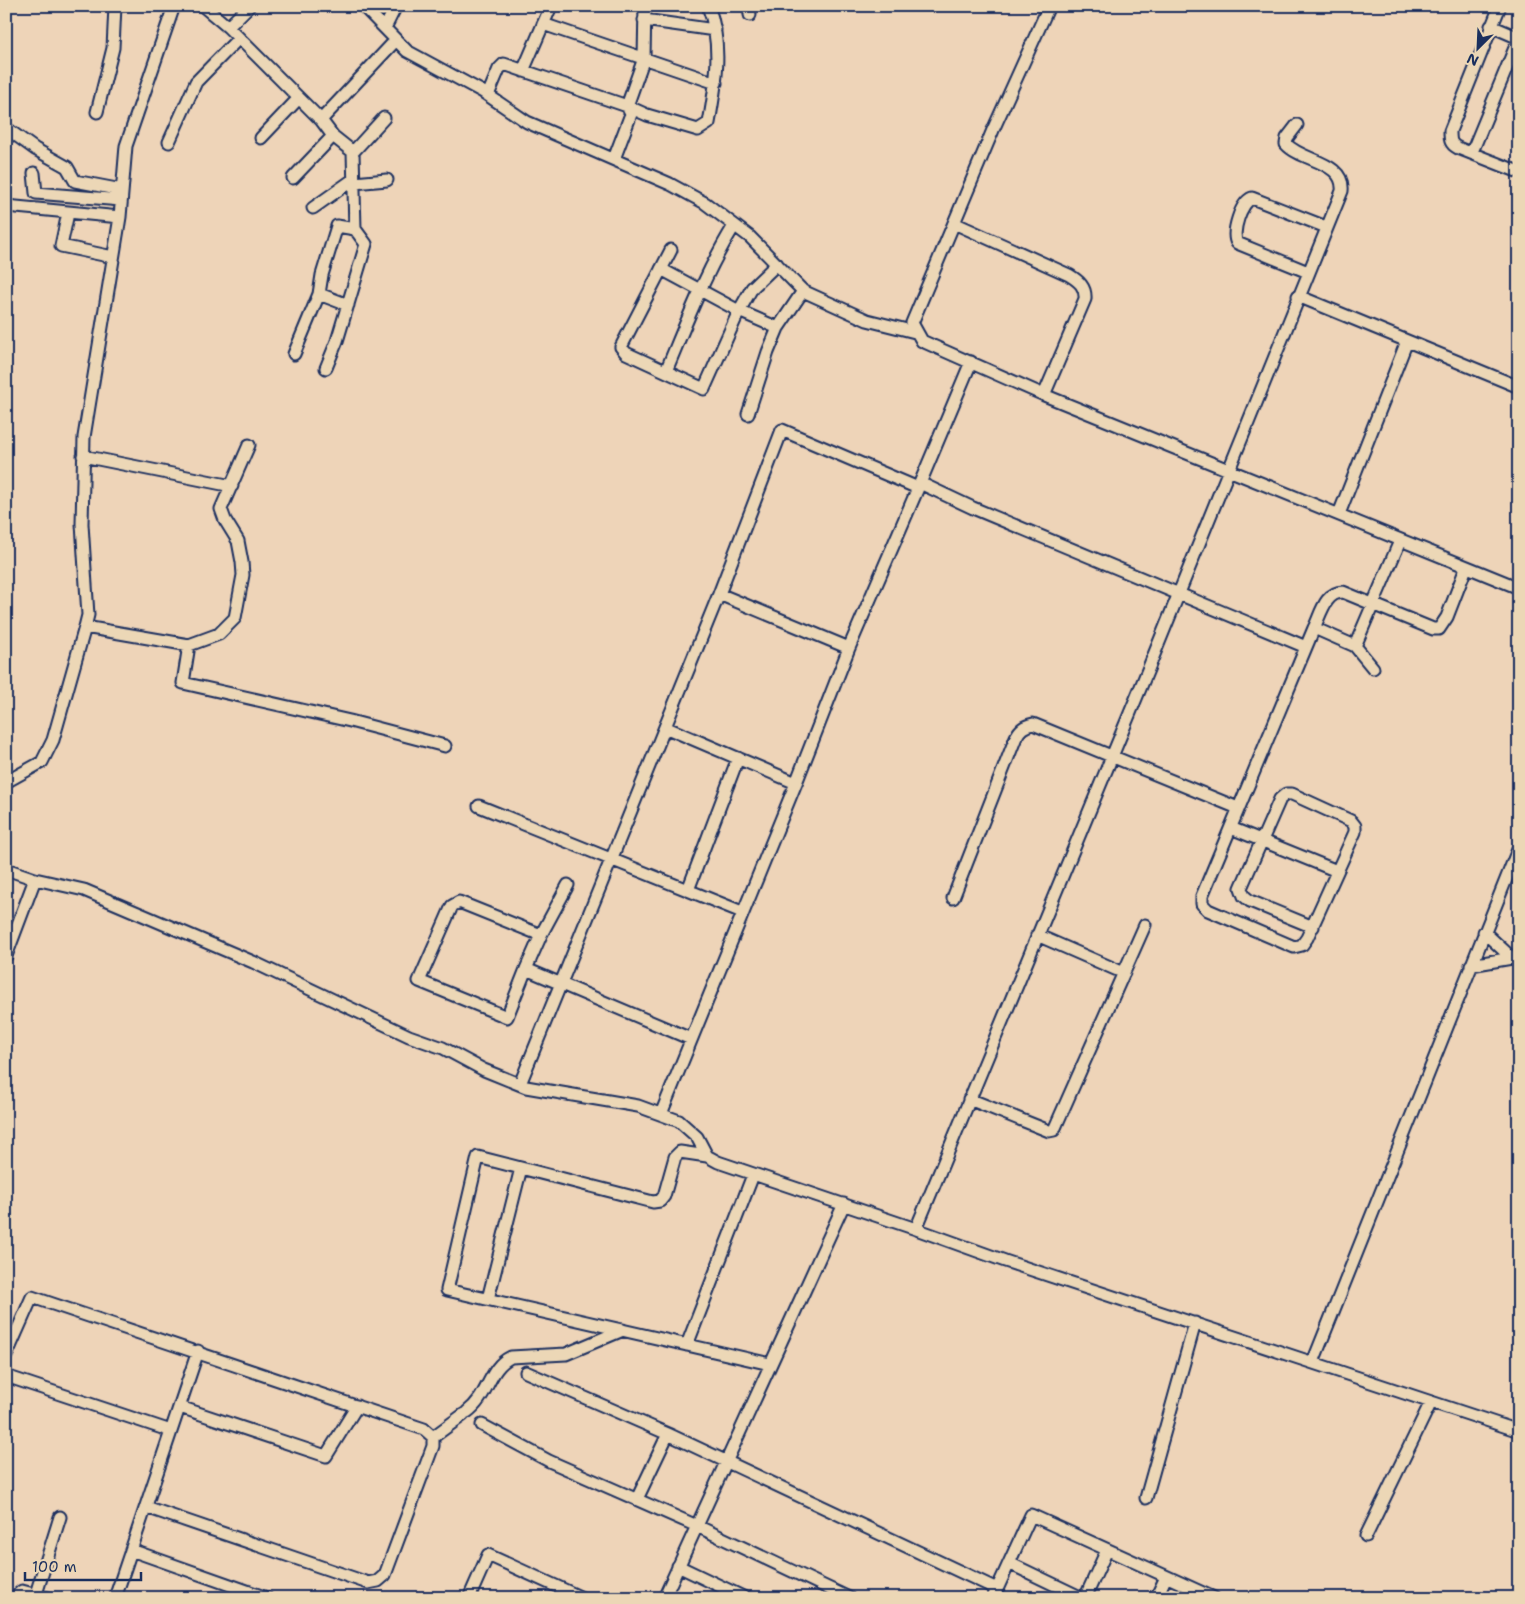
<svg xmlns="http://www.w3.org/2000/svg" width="1525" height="1604" font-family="'Shantell Sans',sans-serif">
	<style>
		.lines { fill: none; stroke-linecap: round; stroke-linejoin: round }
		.minor-casing { stroke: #1b2f5e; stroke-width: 15 }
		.minor { stroke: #ecd7b6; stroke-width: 11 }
	</style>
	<rect width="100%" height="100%" fill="#eed4b8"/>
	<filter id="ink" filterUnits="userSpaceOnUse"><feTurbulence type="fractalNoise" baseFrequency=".02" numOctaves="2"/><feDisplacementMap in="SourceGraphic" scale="10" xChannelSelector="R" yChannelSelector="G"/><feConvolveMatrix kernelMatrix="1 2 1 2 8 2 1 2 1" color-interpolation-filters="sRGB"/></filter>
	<g filter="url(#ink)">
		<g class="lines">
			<g class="minor-casing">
				<path id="minor" d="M203 6 228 27 321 120 333 136 353 152 355 229 366 244 337 341 326 368
					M363 6 407 51 483 92 527 122 670 184 705 203 750 237 803 291 867 320 915 332
					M749 6 750 15
					M1049 6 993 130 912 323 922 341 1044 395 1519 588
					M1500 6 1450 131C1450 140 1450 144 1458 148L1519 172
					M644 20 715 30
					M543 24 716 83
					M228 27 249 6
					M385 28 396 6
					M523 71 551 6
					M488 95 499 69 504 64 627 106 647 115 698 130 709 123C716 84 723 44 708 6
					M97 112 113 48 115 6
					M321 120 396 40
					M6 128 35 149 67 167 75 181 122 190
					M261 138 298 99
					M169 142 196 82 238 39
					M353 152 384 118
					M1472 152 1519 38 1491 26
					M614 159 631 114 627 106 644 58 645 6
					M34 173 36 193 121 200
					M293 178 333 136
					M354 183 387 180
					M6 206 120 217
					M313 208 354 179
					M68 213 61 246 113 257
					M954 223 1069 275C1079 281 1086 287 1085 299L1044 395
					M671 250 621 347 626 353 704 389 739 311 752 288 777 264
					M661 269 739 311 778 328
					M1308 272 1237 243C1231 233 1241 202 1252 198L1326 227
					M319 294 348 305
					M1298 296 1519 387
					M294 354 319 294 322 275 337 226 355 229
					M666 371C687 321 706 271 734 226
					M748 414 768 352 778 328 803 291
					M83 456 232 486
					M920 483 973 508 1306 647
					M1339 514 1407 341
					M719 594 782 430 918 488 971 362
					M85 627 189 645 183 683 350 721 445 746
					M1314 628 1355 646 1400 541
					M189 645 219 634 235 618 243 575 242 562 238 541 225 520 221 509 249 445
					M1355 646 1373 668
					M667 728 796 783 849 648
					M6 782 42 762 53 740 85 627 88 615 82 524 84 437 120 217 126 146 174 6
					M479 806 742 912
					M1231 828 1337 871
					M6 869 35 879 84 890 253 962 409 1036 443 1048 484 1070 526 1087 638 1106 679 1121 697 1137 707 1156 718 1162 916 1229 1005 1261 1519 1431
					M688 890 738 758
					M953 898 1016 737C1020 729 1024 726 1033 724L1238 808
					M1313 927 1250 901 1244 896 1241 888 1280 799 1286 794H1292L1351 821 1355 826V832L1307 938 1302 945 1294 947 1208 910 1202 904V896L1314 628C1321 614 1325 592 1343 592L1433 629H1439L1447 617 1466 568
					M1484 932 1512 958 1519 961
					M541 935 459 902 452 906 419 981 507 1017 526 969 691 1039
					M1037 935 1124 973
					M6 956 35 879
					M1471 965 1512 958
					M526 969 541 935 568 885
					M520 1084 719 594 849 648 918 488
					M969 1099 1049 1131 1054 1130 1145 925
					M661 1114 796 783
					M707 1156 680 1152 675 1157 664 1196 660 1201 653 1202 478 1157 447 1290 770 1364
					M916 1229 1147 672 1342 191C1345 161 1302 162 1286 144L1287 138 1297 125
					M488 1299 521 1168
					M687 1345 753 1175
					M6 1356 32 1297 424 1429 433 1437V1446L385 1575 378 1581 368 1583 146 1507
					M1313 1362 1519 847
					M526 1372 668 1434 997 1589
					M6 1376 171 1431
					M180 1407 326 1456 357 1406
					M467 1412C489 1396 488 1368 511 1357L566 1354 623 1330
					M482 1425 549 1461 697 1526 849 1598
					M433 1437 463 1415
					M1146 1498 1195 1323
					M637 1499 668 1434
					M1366 1536 1431 1402
					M131 1550 267 1598
					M1009 1563 1082 1598
					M678 1566 745 1598
					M36 1594 60 1517
					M14 1598 22 1591 48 1598
					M115 1598 198 1351
					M469 1598 488 1555 582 1598
					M664 1598 844 1204
					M993 1598 1031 1515 1214 1598
					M1085 1598 1107 1550
					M1156 1598 1166 1577"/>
			</g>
			<use href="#minor" class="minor"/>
		</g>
	</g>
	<rect width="1525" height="1604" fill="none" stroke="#ecd7b6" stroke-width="25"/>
	<rect x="12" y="12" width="1500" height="1579" fill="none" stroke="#1b2f5e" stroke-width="2" filter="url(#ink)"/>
	<g transform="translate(1478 48) rotate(204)" stroke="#ecd7b6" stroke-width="4" paint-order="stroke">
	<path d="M0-4L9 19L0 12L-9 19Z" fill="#1b2f5e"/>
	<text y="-8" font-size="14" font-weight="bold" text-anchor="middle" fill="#1b2f5e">N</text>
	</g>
	<path d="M25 1572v8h116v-8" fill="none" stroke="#1b2f5e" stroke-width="2.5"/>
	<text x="32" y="1572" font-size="15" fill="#1b2f5e" stroke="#ecd7b6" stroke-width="4" paint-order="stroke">100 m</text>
</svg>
